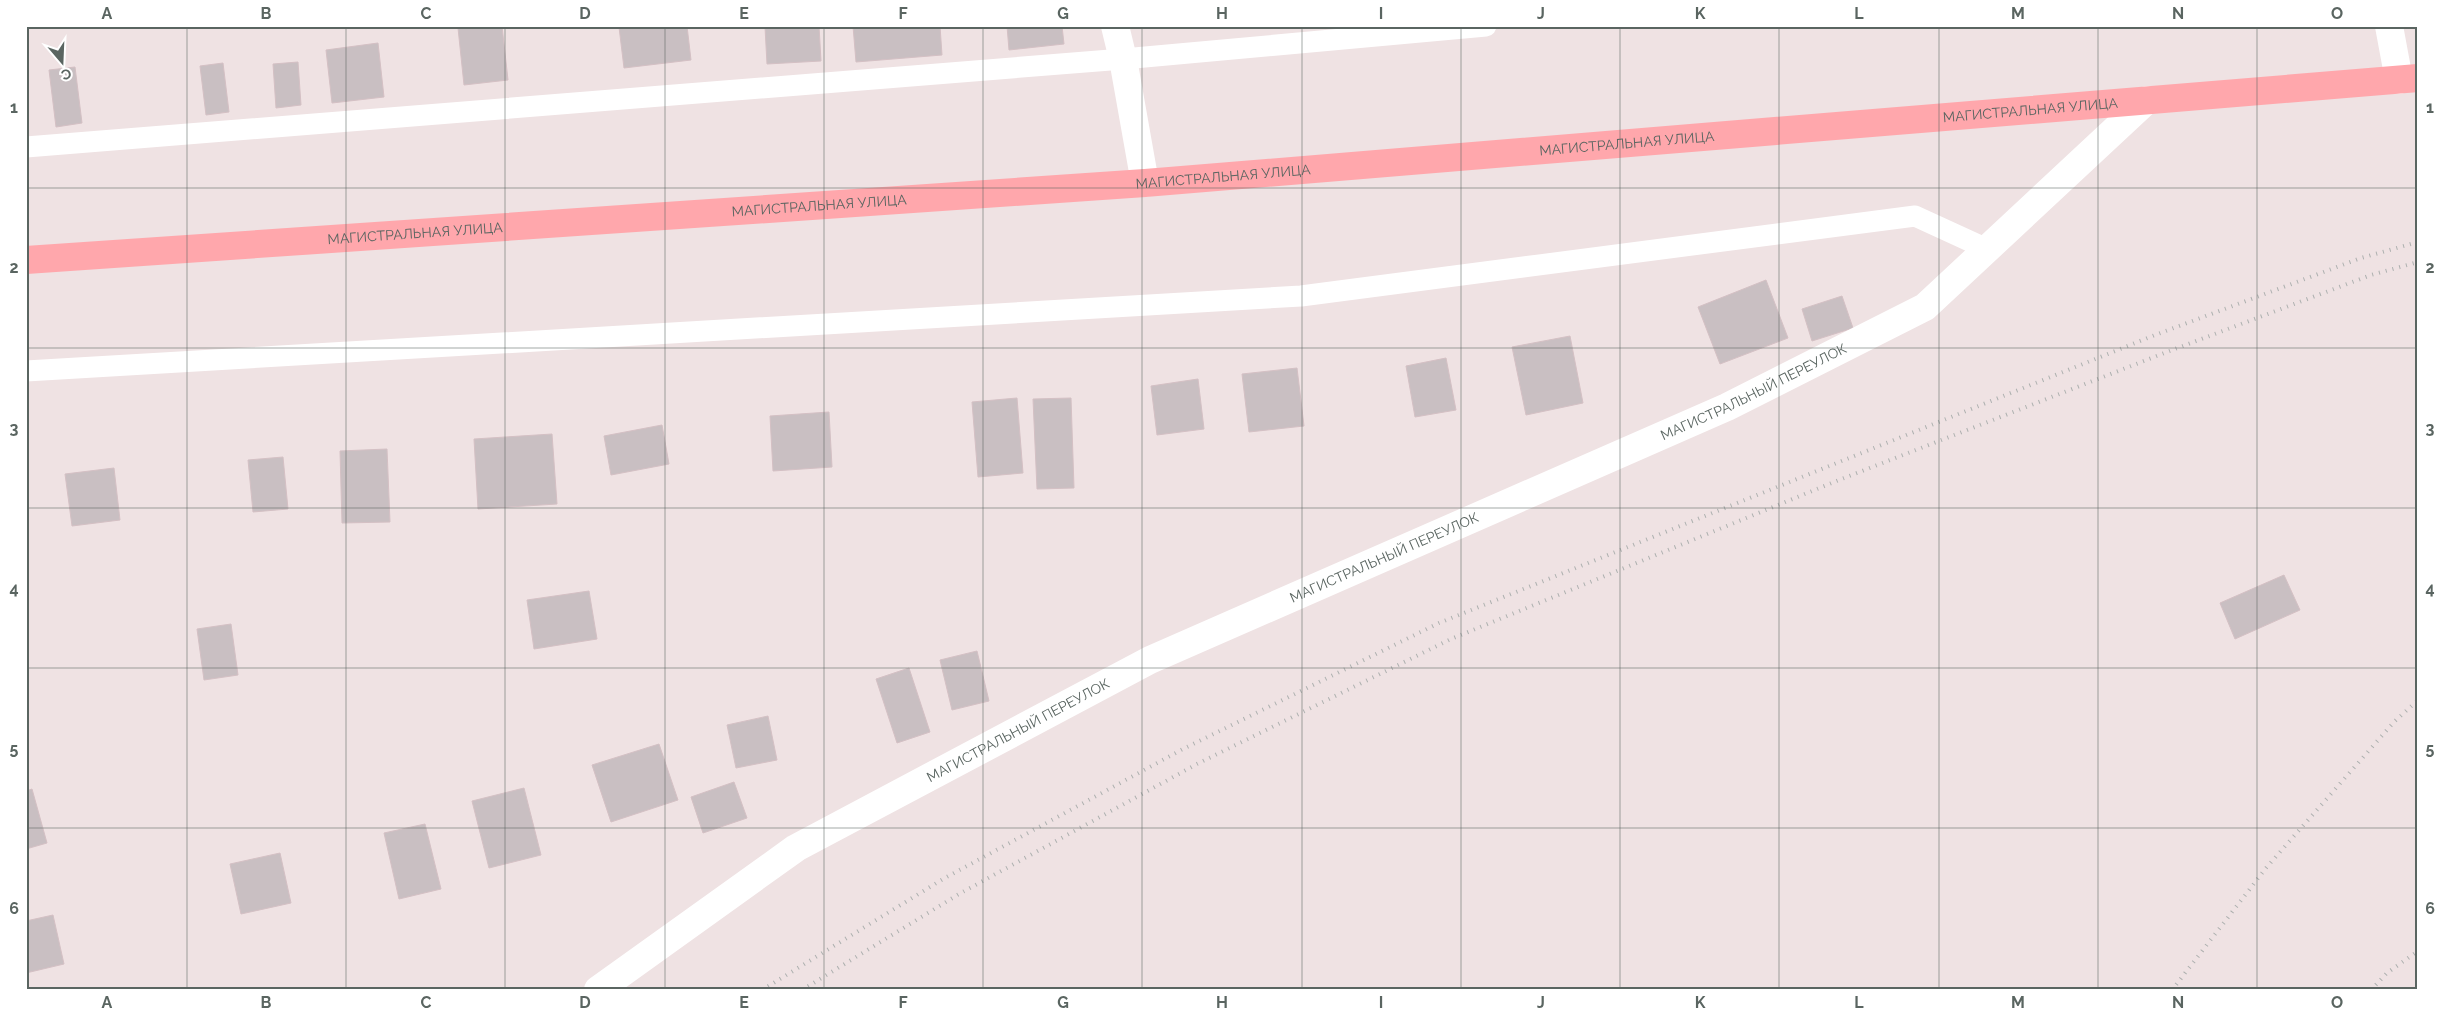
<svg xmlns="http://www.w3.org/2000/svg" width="2444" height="1016" font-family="Raleway,sans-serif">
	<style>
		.building { fill: #c9bfc2; stroke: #d4c0c4 }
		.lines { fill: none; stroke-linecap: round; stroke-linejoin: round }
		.service { stroke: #fff; stroke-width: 21 }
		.minor { stroke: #fff; stroke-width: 28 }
		.primary { stroke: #ffa7ac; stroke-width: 28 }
		.rail { stroke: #adb0af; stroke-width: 4; stroke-dasharray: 1 6; stroke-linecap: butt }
		.grid { fill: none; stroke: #5a6561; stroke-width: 1; stroke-opacity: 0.55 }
		.labels { text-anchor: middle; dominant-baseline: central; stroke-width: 5; stroke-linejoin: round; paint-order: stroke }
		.street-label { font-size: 14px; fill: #5a6561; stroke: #fff }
		.neatline { fill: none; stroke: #5a6561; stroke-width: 2 }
		.grid-label { font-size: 16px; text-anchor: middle; font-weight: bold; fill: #5a6561 }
	</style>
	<rect width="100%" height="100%" fill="#efe2e3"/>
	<path class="building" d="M471 26H502L508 80 464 85 458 28Z
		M687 26 691 60 624 68 619 27Z
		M819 26 821 61 767 64 765 27Z
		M853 26H940L942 55 856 62Z
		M1007 26H1062L1064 44 1009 50Z
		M378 43 384 97 332 103 326 50Z
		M298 62 301 105 276 108 273 64Z
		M223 63 229 112 206 115 200 66Z
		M75 67 82 123 56 127 49 70Z
		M1766 280 1788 338 1720 364 1698 307Z
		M1842 296 1853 328 1812 341 1802 309Z
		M1570 336 1583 403 1526 415 1512 347Z
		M1446 358 1456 410 1415 417 1406 366Z
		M1297 368 1304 426 1249 432 1242 374Z
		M1198 379 1204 429 1157 435 1151 386Z
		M1017 398 1023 473 978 477 972 402Z
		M1071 398 1074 488 1037 489 1033 399Z
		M829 412 832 467 773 471 770 416Z
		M662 425 669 464 611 475 604 436Z
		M552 434 557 504 478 509 474 439Z
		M387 449 390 522 342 523 340 451Z
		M283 457 288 509 253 512 248 460Z
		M114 468 120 520 72 526 65 474Z
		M2284 575 2300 610 2235 639 2220 603Z
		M589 591 597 639 534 649 527 600Z
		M231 624 238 675 204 680 197 629Z
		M977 651 989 701 952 710 940 660Z
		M909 668 930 732 897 743 876 679Z
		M768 716 777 760 736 768 727 725Z
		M659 744 678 800 611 822 592 765Z
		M734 782 747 818 703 833 691 797Z
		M524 788 541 855 489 868 472 801Z
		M32 789 47 843 26 849V791Z
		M425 824 441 889 399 899 384 833Z
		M280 853 291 903 241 914 230 864Z
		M53 915 64 964 26 973V921Z"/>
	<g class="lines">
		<path class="service" d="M26 147 1123 59 1486 26
			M26 371 1301 296 1915 216 1987 249"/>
		<g class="minor">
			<path d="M1115 26 1123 59 1145 183"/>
			<path d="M2389 26 2399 80"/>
			<path id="s1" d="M598 990 796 848 1150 660 1727 407 1925 307 2147 100"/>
		</g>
		<path class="primary" id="s2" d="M26 260 1145 183 2418 78"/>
		<path class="rail" d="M762 990 943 879 1183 749 1439 623 2155 335 2361 258 2418 242
			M802 990 959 894 1197 764 1451 639 1839 480 2167 352 2371 275 2418 262
			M2172 990 2266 868 2394 722 2418 700
			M2371 990 2387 973 2418 951"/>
	</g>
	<path class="grid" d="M187 26V990M346 26V990M505 26V990M665 26V990M824 26V990M983 26V990M1142 26V990M1302 26V990M1461 26V990M1620 26V990M1779 26V990M1939 26V990M2098 26V990M2257 26V990M26 188H2418M26 348H2418M26 508H2418M26 668H2418M26 828H2418"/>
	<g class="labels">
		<g class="street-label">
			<text stroke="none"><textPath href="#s2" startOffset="2010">МАГИСТРАЛЬНАЯ УЛИЦА</textPath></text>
			<text stroke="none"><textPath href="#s2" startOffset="1605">МАГИСТРАЛЬНАЯ УЛИЦА</textPath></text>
			<text stroke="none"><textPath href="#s2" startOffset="1200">МАГИСТРАЛЬНАЯ УЛИЦА</textPath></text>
			<text stroke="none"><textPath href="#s2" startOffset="795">МАГИСТРАЛЬНАЯ УЛИЦА</textPath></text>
			<text stroke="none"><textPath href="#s2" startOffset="390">МАГИСТРАЛЬНАЯ УЛИЦА</textPath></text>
			<text stroke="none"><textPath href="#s1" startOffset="1305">МАГИСТРАЛЬНЫЙ ПЕРЕУЛОК</textPath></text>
			<text stroke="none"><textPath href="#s1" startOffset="900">МАГИСТРАЛЬНЫЙ ПЕРЕУЛОК</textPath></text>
			<text stroke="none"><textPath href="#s1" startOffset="495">МАГИСТРАЛЬНЫЙ ПЕРЕУЛОК</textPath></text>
		</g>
	</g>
	<rect width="2444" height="1016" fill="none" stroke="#ffffff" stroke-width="55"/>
	<g transform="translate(62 62) rotate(161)" stroke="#ffffff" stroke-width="4" paint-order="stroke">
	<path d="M0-4L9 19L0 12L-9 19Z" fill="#5a6561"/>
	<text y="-8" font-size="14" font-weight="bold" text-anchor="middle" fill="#5a6561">С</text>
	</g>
	<rect x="28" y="28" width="2388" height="960" class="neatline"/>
	<g class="grid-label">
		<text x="107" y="19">A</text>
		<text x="266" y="19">B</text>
		<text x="426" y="19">C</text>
		<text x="585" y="19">D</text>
		<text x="744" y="19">E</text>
		<text x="903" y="19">F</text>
		<text x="1063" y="19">G</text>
		<text x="1222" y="19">H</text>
		<text x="1381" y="19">I</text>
		<text x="1541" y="19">J</text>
		<text x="1700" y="19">K</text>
		<text x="1859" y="19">L</text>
		<text x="2018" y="19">M</text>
		<text x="2178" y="19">N</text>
		<text x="2337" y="19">O</text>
		<text x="14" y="113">1</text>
		<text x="2430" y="113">1</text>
		<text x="14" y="273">2</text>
		<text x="2430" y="273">2</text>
		<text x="14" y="434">3</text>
		<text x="2430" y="434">3</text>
		<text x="14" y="594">4</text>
		<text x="2430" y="594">4</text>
		<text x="14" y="754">5</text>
		<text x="2430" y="754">5</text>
		<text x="14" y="914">6</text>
		<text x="2430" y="914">6</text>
		<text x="107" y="1008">A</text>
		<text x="266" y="1008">B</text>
		<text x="426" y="1008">C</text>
		<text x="585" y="1008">D</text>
		<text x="744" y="1008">E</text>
		<text x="903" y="1008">F</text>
		<text x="1063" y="1008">G</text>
		<text x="1222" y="1008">H</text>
		<text x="1381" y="1008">I</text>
		<text x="1541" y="1008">J</text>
		<text x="1700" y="1008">K</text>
		<text x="1859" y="1008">L</text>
		<text x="2018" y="1008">M</text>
		<text x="2178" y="1008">N</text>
		<text x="2337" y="1008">O</text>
	</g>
</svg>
